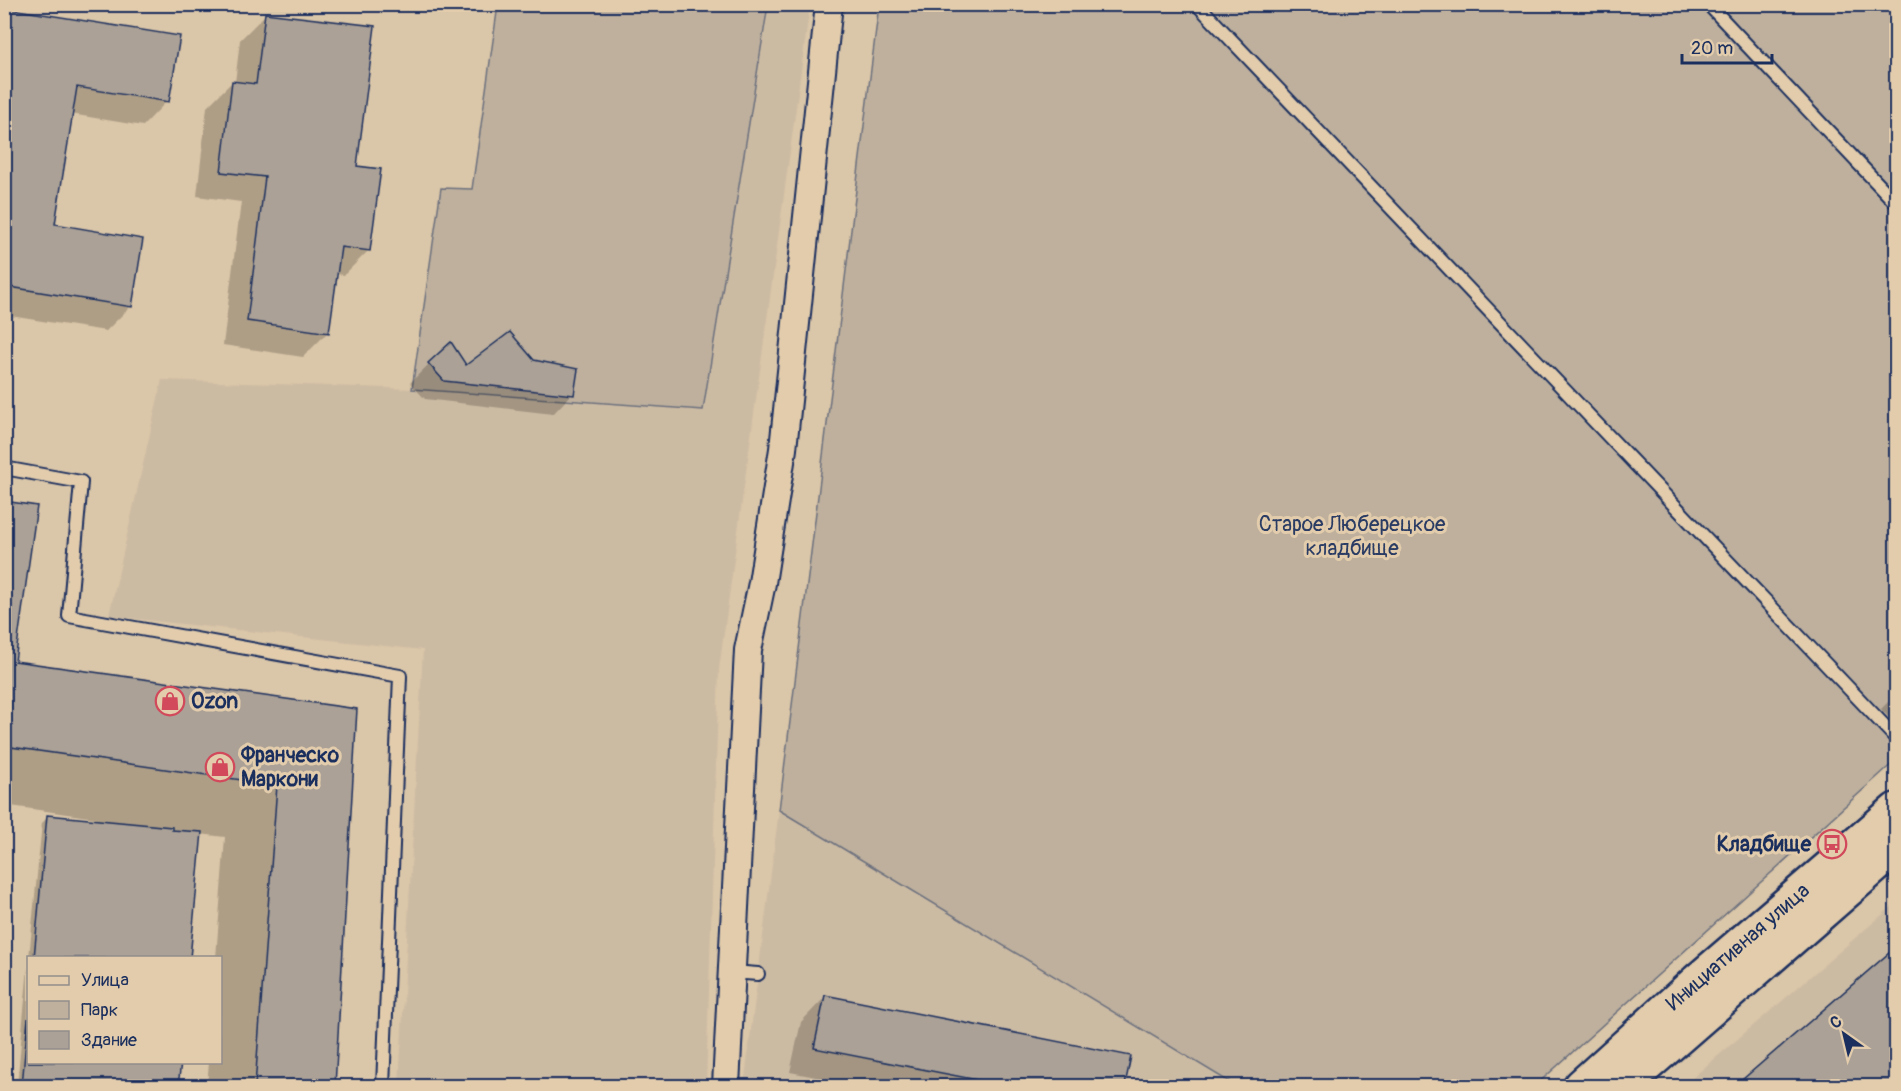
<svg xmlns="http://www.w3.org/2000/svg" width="1901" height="1091" font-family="Pangolin,sans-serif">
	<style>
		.built { fill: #ccbba3 }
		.green { fill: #beb09d; stroke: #6c707e; stroke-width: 1.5 }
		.shadow { fill: #0003 }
		.building { fill: #aba196; stroke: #1b2f5e; stroke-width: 1.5 }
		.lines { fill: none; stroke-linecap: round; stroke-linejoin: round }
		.lane-casing { stroke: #1b2f5e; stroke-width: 16 }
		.street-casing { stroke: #1b2f5e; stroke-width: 30 }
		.secondary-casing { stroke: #1b2f5e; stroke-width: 38 }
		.lane { stroke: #e2ccab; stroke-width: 12 }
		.street { stroke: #e2ccab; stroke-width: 26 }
		.secondary { stroke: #e2ccab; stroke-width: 33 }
		.labels { text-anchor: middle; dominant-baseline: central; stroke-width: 6; stroke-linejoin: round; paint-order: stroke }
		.park-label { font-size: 21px; fill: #2b3c64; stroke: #e2ccab }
		.poi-label { font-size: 21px; font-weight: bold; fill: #1b2f5e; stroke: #e2ccab; text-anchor: start }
		.street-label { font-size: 21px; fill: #1b2f5e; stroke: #e2ccab }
	</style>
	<rect width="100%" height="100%" fill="#dac6a8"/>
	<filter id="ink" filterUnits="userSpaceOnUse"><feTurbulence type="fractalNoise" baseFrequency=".0167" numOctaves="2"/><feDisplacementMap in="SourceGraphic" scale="12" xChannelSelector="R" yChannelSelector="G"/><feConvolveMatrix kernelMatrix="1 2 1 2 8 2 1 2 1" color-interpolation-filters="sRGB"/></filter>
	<g filter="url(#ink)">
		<path class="built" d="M768 5H810L719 669 706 1086H399L423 650 109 616 162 380 412 389 703 410Z
			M779 810 1236 1086H744Z
			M1896 903V1086H1683Z"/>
		<path class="green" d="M498 5H768L703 410 412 389 441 188 472 189Z
			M879 5H1896V760L1535 1086H1236L779 810Z"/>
		<path class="shadow" d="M6 9 167 101 143 126 71 114 53 225 131 306 106 331 4 315Z
			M265 15 355 167 369 250 344 275 336 274 328 332 303 357 223 345 241 202 197 196 207 107 232 82 235 83 240 40Z
			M533 362 572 394 553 414 425 399 410 383 429 364 466 367Z
			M4 503 13 662 356 711 333 1086H207L209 1062H220V958H216L225 837 200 834 189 958H29L42 823 48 817 95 821V818L4 805Z
			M1896 694V725L1881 709Z
			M1896 949V1082L1891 1086H1737Z
			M28 967V1062H179L177 1086H17Z
			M825 997 1129 1058 1123 1086H1125H862L790 1072 801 1022Z"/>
		<path class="building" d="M5 8 180 36 169 102 77 87 55 224 143 239 132 307 4 286Z
			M265 13 375 26 357 166 381 169 370 251 341 247 329 333 247 321 265 177 221 172 232 81 256 84Z
			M510 332 534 360 578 369 574 395 444 381 428 363 451 342 466 365Z
			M4 501 37 506 15 661 357 709 335 1086H255L277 785 4 746Z
			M47 815 172 827V830L202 832 190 958H34Z
			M1896 947V1080L1889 1086H1735Z
			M825 995 1131 1056 1125 1085 1133 1086H1008L814 1048Z
			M28 1018V1062H181L178 1086H22Z"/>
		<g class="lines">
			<g class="lane-casing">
				<path id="lane" d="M1197 4 1896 738
					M1708 4 1896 203
					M4 468 81 482 69 616 400 676 383 1086
					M732 972 758 974"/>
			</g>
			<g class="street-casing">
				<path id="street" d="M726 1086 748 650 762 583 783 449 829 4"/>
			</g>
			<g class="secondary-casing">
				<path id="secondary" d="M1581 1086 1697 981 1896 810
					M1623 1086 1896 848"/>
			</g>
			<use href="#lane" class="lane"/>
			<use href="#street" class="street"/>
			<use href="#secondary" class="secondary"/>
		</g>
	</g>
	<defs>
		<g id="shop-ring" transform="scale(1.5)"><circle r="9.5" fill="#e2ccab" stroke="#d1495b" stroke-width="1.5"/><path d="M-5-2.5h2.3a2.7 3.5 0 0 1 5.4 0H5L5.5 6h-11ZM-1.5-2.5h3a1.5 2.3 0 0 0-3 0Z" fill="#d1495b"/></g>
		<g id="bus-ring" transform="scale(1.5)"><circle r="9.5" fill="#e2ccab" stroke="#d1495b" stroke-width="1.5"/><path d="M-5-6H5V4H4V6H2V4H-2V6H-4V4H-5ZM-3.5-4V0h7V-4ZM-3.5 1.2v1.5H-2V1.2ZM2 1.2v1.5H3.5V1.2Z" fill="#d1495b"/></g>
	</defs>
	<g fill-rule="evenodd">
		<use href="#shop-ring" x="170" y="701"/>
		<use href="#shop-ring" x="220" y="767"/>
		<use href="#bus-ring" x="1832" y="844"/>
	</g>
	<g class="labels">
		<g class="park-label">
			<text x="1352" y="524">Старое Люберецкое<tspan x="1352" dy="24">кладбище</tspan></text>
		</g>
		<g class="poi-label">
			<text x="191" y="701">Ozon</text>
			<text x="241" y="755">Франческо<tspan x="241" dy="24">Маркони</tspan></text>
			<text x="1811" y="844" text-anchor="end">Кладбище</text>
		</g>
		<g class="street-label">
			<text transform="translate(1738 947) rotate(-41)">Инициативная улица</text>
		</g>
	</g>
	<rect width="1901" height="1091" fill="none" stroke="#e2ccab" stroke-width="24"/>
	<rect x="12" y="12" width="1877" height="1067" fill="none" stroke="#1b2f5e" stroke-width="2" filter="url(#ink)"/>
	<rect x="27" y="956" width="195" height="108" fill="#e2ccab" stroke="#928d8c" stroke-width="1.5"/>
	<rect x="39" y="976" width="30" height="9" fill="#e2ccab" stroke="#928d8c" stroke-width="1.5"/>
	<text x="81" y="986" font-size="18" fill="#1b2f5e">Улица</text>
	<rect x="39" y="1001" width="30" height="18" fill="#beb09d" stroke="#928d8c" stroke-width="1.5"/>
	<text x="81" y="1016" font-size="18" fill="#1b2f5e">Парк</text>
	<rect x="39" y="1031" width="30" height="18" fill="#aba196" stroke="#928d8c" stroke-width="1.5"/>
	<text x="81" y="1046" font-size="18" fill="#1b2f5e">Здание</text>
	<g transform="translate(1844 1034) rotate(326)" stroke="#e2ccab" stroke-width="4.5" paint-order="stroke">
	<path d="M0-4.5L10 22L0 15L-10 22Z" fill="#1b2f5e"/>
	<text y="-9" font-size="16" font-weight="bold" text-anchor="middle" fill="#1b2f5e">С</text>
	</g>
	<path d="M1682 54v9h90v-9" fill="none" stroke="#1b2f5e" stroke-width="3"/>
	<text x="1691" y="54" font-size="18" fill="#1b2f5e" stroke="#e2ccab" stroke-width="4.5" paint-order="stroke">20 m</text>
</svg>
